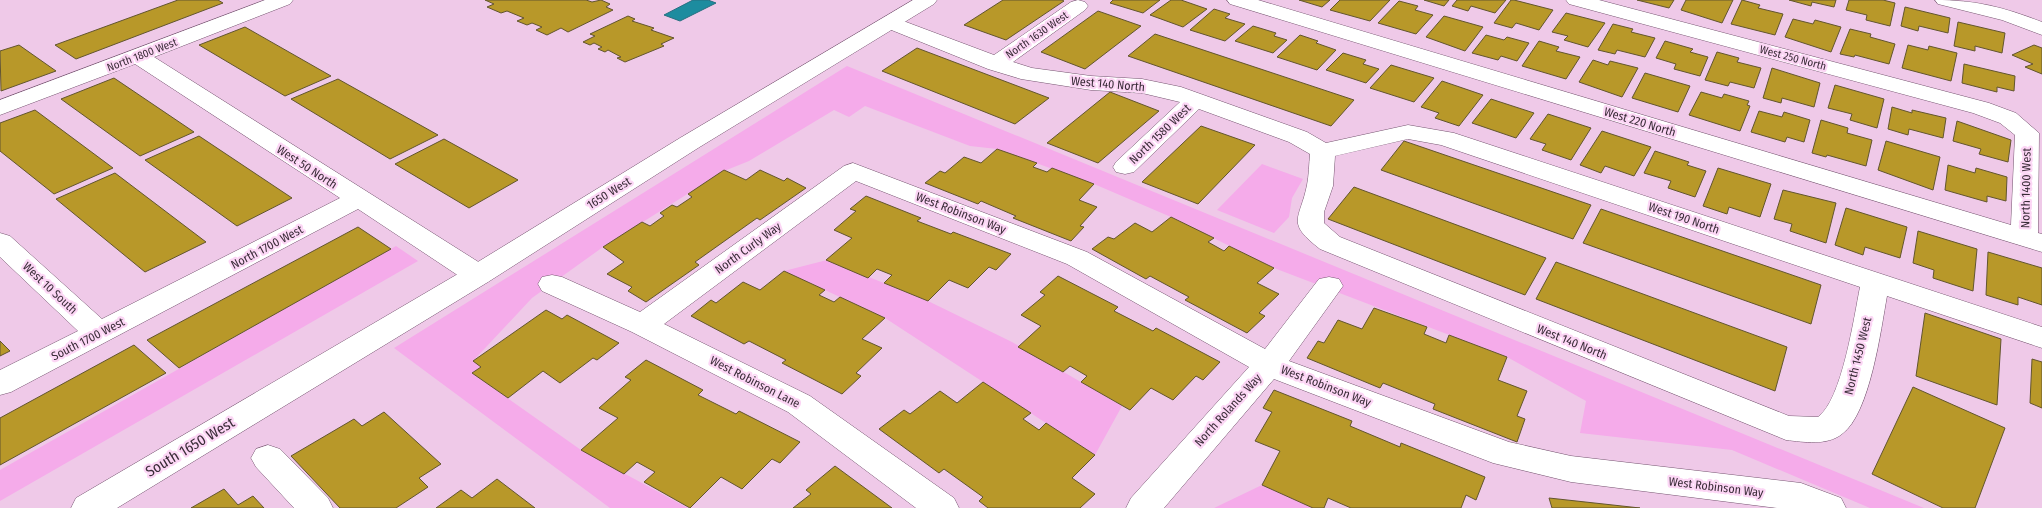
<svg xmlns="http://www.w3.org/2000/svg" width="2042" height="508" font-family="'Fira Sans Condensed',sans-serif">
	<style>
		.green { fill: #f5abea }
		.water { fill: #1d8c9f; stroke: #266f80 }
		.building { fill: #b89829; stroke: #62552e }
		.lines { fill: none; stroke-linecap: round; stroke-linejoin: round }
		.street-casing { stroke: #755570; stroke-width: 1 }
		.secondary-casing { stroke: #755570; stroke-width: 1 }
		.street { fill: #fff; fill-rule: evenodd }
		.secondary { fill: #fff; fill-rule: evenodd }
		.labels { text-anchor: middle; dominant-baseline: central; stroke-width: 4.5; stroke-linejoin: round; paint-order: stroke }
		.far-street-label { font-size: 11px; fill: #3a2c38; stroke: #fcd6f5 }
		.street-label { font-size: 12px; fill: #3a2c38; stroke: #fcd6f5 }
		.near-street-label { font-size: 15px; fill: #3a2c38; stroke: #fcd6f5 }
	</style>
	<rect width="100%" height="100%" fill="#efc9e8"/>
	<path class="green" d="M847 66 1924 508H1870L1732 450 1580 433 1586 401 1507 357 1274 268 1171 217 1094 184 997 149 970 146 865 106 849 117 834 110 749 161 724 171 603 247 532 298 473 361 481 367 472 373 581 450 688 508H610L394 348Z
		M1262 164 1303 179 1292 198 1289 217 1274 233 1217 210Z
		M396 246 418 261 0 501V470Z
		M827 260 928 301 1012 342 1122 406 1095 455 885 318 784 271Z
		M1262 485 1316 508H1214Z"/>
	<path class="water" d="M693 0H708L716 3 680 21 664 15Z"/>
	<path class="building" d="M178 0H218L223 3 76 59 55 45Z
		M485 0H586L592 2 601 0 610 4 606 7 613 10 568 32 561 28 547 35 536 30 542 27 532 23 527 25 517 21 524 18 507 11 501 13 487 7 494 4Z
		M1003 0H1062L1064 1 1006 40 964 25Z
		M1113 0H1160L1143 13 1110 3Z
		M1171 0H1181L1207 9 1183 27 1150 15Z
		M1299 0H1330L1322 7Z
		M1340 0H1390L1370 21 1330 10Z
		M1424 0H1449L1444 6Z
		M1457 0H1506L1495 13 1471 6 1468 11 1452 6Z
		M1511 0H1514L1553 10 1539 30 1516 23 1512 28 1494 23Z
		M1637 0H1674L1669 8Z
		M1686 0H1733L1722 23 1681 10Z
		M1742 0 1760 5 1758 8 1783 14 1775 35 1731 24Z
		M1789 0H1836L1834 7 1812 2 1811 6Z
		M1849 0H1883L1895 3 1890 26 1866 20 1867 15 1846 10Z
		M1399 1 1418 6 1415 10 1433 15 1416 34 1378 23Z
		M1905 7 1950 18 1948 33 1919 26 1918 31 1901 26Z
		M1214 9 1230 14 1225 18 1245 24 1225 41 1190 30Z
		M1098 11 1141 26 1085 69 1041 52Z
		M1566 13 1605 23 1588 47 1564 40 1568 36 1552 32Z
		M628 16 635 19 632 21 654 28 651 30 674 38 661 44 664 46 625 62 617 58 621 57 608 50 605 52 598 49 602 47 594 43 590 45 583 42 595 36 590 34Z
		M1444 16 1483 27 1465 51 1426 37Z
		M1793 19 1813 24 1815 20 1841 27 1831 52 1785 37Z
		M1958 22 2005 33 2002 53 1975 46V51L1954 46Z
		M1613 24 1633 29 1631 32 1655 38 1645 57 1617 50 1615 54 1598 50Z
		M1253 26 1276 33 1274 36 1287 40 1273 53 1235 41Z
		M245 27 331 76 285 96 199 45Z
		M1850 29 1871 34 1870 37 1895 44 1889 64 1855 55 1854 57 1840 54Z
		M1155 34 1354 100 1331 126 1128 56Z
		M1300 35 1318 41 1316 43 1336 50 1317 70 1277 57Z
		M1486 35 1504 40 1507 37 1529 43 1517 61 1501 56 1498 60 1472 53Z
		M1539 41 1559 47 1556 51 1580 57 1566 79 1522 66Z
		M1665 41 1693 49 1690 52 1708 57 1700 76 1674 69 1676 64 1656 58Z
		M19 45 56 71 1 91 0 51Z
		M1908 45 1928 50 1929 46 1957 53 1951 81 1902 68Z
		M2034 45 2042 48V74L2025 67 2033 64 2012 55Z
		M917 48 1049 98 1015 124 882 71Z
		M1717 52 1739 58 1737 62 1761 68 1754 88 1730 82 1728 86 1705 80Z
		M1343 53 1366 60 1363 64 1379 69 1366 83 1326 70Z
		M1593 60 1608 65 1610 61 1638 68 1622 97 1579 82Z
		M1964 64 2015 76 2014 91 1997 87V92L1962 83Z
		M1391 65 1434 78 1414 102 1370 88Z
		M1772 68 1820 83 1814 107 1782 98 1781 103 1763 98Z
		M1645 73 1690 86 1678 112 1632 98Z
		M114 78 194 132 140 156 61 99Z
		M338 79 438 135 390 159 291 99Z
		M1442 81 1483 95 1459 126 1435 118 1439 113 1421 107Z
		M1835 85 1884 99 1877 128 1850 120 1852 114 1828 108Z
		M1110 92 1159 111 1098 163 1047 143Z
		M1701 92 1722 98 1724 94 1749 101 1747 105 1750 106 1740 131 1689 115Z
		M1491 99 1534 113 1516 138 1472 123Z
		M1892 107 1912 113V110L1946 118 1943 138 1909 129 1908 135 1888 129Z
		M35 110 113 168 54 194 0 151V123Z
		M1759 111 1782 117 1784 112 1810 120 1804 142 1787 137 1785 142 1751 132Z
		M1548 114 1591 128 1571 160 1542 150 1546 144 1530 139Z
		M1821 120 1848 128 1847 133 1872 140 1866 166 1827 155 1826 157 1812 153Z
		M1957 121 2011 140 2008 162 1979 154 1981 149 1953 141Z
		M1201 126 1255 145 1198 204 1142 182Z
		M1602 131 1651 147 1634 176 1605 166 1601 173 1580 165Z
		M199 136 292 198 237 226 145 160Z
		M444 139 518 180 469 208 395 164Z
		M1404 141 1591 205 1573 239 1381 170Z
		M1886 141 1940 157 1933 190 1878 170Z
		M997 149 1037 163 1033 167 1047 172 1052 168 1094 184 1079 200 1097 207 1080 226 1084 227 1071 241 1013 218 1016 216 981 201 978 204 925 183 940 171 945 173 964 157 981 163Z
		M1655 151 1689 162 1687 165 1706 171 1695 197 1668 188 1671 181 1644 173Z
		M1948 165 1975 173 1976 168 2007 177 2006 201 1987 196V202L1945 190Z
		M1718 168 1771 184 1760 217 1729 207 1727 214 1703 206Z
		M724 170 746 180 760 170 784 181 787 178 806 188 760 220 757 218 695 262 699 265 646 302 628 291 632 287 607 274 624 262 603 247 642 222 650 226 664 216 660 213 672 205 677 207 692 197 688 194Z
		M115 173 206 242 145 272 56 199Z
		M1354 187 1546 258 1525 295 1328 219Z
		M1783 190 1836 203 1826 243 1790 231 1792 224 1774 219Z
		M866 196 921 218 917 221 951 234 953 232 1011 254 996 270 989 267 968 288 949 280 928 301 884 283 892 275 877 269 868 278 826 260 852 238 834 230 856 211 850 209Z
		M1846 208 1907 227 1900 258 1865 247 1863 255 1835 245Z
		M1601 209 1821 285 1811 324 1583 243Z
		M1171 217 1214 238 1208 242 1224 251 1229 246 1274 268 1257 283 1279 294 1259 313 1265 316 1247 333 1185 300 1189 297 1150 276 1146 279 1092 249 1108 237 1114 239 1135 223 1152 232Z
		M358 227 391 249 179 368 147 340Z
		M1918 231 1977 249 1973 291 1933 278 1934 270 1913 263Z
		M1988 252 2042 268V305L2018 297V305L1986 295Z
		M1556 262 1787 347 1775 391 1536 299Z
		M784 271 825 290 819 295 834 302 840 297 885 318 862 339 882 348 856 373 861 376 842 394 782 363 786 360 749 341 744 344 691 316 711 300 716 303 743 282 760 290Z
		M1058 276 1118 307 1114 311 1153 331 1156 328 1220 362 1203 380 1196 376 1173 400 1151 388 1130 410 1081 382 1087 376 1070 366 1063 372 1018 347 1041 326 1021 315 1045 295 1040 292Z
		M1374 308 1427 327 1424 334 1446 343 1449 335 1507 357 1498 380 1527 391 1517 416 1525 419 1517 442 1433 409 1435 404 1383 383 1380 388 1307 358 1318 341 1324 343 1338 320 1362 329Z
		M546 310 562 319 567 315 619 343 597 360 593 358 560 383 543 371 508 398 472 373 481 367 473 361Z
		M1925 313 2001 339 1997 405 1916 376Z
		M0 341 10 351 0 356Z
		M134 345 166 373 0 465V418Z
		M2032 359 2042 362V408L2030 403Z
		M646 360 703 390 698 395 736 414 739 411 800 442 780 463 772 459 742 489 721 477 690 508 644 482 655 472 637 462 624 474 581 450 618 418 599 408 631 380 625 377Z
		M983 382 1031 413 1023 419 1039 430 1046 423 1095 455 1072 478 1095 494 1080 508H988L979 501 983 497 944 469 939 473 879 429 904 410 910 414 940 391 957 403Z
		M1913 387 2005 428 1975 508H1943L1872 474Z
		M1274 390 1352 421 1350 426 1400 447 1401 443 1485 477 1476 500 1466 495 1461 508H1351L1328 498 1324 508H1313L1262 485 1280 451 1255 441 1272 412 1263 408Z
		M384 412 441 464 419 478 428 487 396 508H340L291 456 354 419 362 426Z
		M835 466 892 508H793L811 494 806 490Z
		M497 479 535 508H436L461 490 472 498Z
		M224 489 238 505 253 496 264 508H191Z
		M1549 498 1640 508H1552Z"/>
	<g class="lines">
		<g class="street-casing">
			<path id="street" d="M265 0H293L290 4 154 57 488 268 492 275 488 282 478 284 468 282 358 209 11 392 0 395V370L78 331 0 257V233L10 236 102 319 340 198 135 64 0 115V100Z
				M1078 0 1085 2 1088 6 1085 10 1013 62 1032 68 1091 76 1142 79 1181 87 1307 132 1326 143 1408 125 1454 133 2042 327V348L1887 296C1881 329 1870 414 1842 434 1827 446 1804 442 1786 440L1320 249C1285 222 1300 220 1307 185 1309 175 1309 164 1310 154L1289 142 1199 109 1134 172 1125 174 1116 172 1113 167 1116 162 1180 102 1142 93 1091 90 1021 79 988 69 884 27 881 23 884 19 891 17 898 19 994 55 1071 2ZM1408 139 1441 145 1860 287C1854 317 1842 400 1818 417L1789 416 1340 237 1324 223V212L1333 186 1335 156Z
				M1227 0H1258L2011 225 2015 135 2000 123 1973 113 1569 4 1566 0H1599L1989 103 2016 113 2039 133 2038 233 2042 234V252L1230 4Z
				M1935 0C1976 0 2003 7 2042 22V35L2002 20 1938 4Z
				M853 163 1087 252 1265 349 1319 279 1329 277 1339 279 1343 286 1289 361 1509 442 1571 456 1801 483 1841 498 1846 508H1777L1571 482 1493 463 1274 379 1164 508H1126L1131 498 1249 367 1067 264 856 181 664 324 810 396 954 498 959 508H916L788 412 632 332 542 291 538 284 542 277 552 275 562 277 640 312 844 166Z
				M268 445 280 449 328 498 333 508H294L256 467 251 458 256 449Z"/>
		</g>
		<g class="secondary-casing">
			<path id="secondary" d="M913 0H937L934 4 698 148 488 282 117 508H71L76 498 468 268 680 138Z"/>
		</g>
		<use href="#street" class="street"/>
		<use href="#secondary" class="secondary"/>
	</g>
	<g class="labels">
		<g class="far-street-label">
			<text transform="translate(1037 35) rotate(-35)">North 1630 West</text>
			<text transform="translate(142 55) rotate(-21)">North 1800 West</text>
			<text transform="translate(1793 58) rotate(15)">West 250 North</text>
		</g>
		<g class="street-label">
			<text transform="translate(1108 84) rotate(5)">West 140 North</text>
			<text transform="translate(1640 122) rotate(17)">West 220 North</text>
			<text transform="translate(1160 134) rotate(-44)">North 1580 West</text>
			<text transform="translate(307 167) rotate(33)">West 50 North</text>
			<text transform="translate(2026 188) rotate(-89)">North 1400 West</text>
			<text transform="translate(609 193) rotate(-32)">1650 West</text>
			<text transform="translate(961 213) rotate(21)">West Robinson Way</text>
			<text transform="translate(1684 218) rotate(19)">West 190 North</text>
			<text transform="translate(267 247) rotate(-28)">North 1700 West</text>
			<text transform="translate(748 248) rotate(-36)">North Curly Way</text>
			<text transform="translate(50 288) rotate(43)">West 10 South</text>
			<text transform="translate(88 339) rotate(-27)">South 1700 West</text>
			<text transform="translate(1572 342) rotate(22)">West 140 North</text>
			<text transform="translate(1858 356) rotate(-76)">North 1450 West</text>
			<text transform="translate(755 382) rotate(27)">West Robinson Lane</text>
			<text transform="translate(1326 386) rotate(21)">West Robinson Way</text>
			<text transform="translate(1228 410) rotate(-48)">North Rolands Way</text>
			<text transform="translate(1716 487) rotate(7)">West Robinson Way</text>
		</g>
		<g class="near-street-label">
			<text transform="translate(190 447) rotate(-31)">South 1650 West</text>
		</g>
	</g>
</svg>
